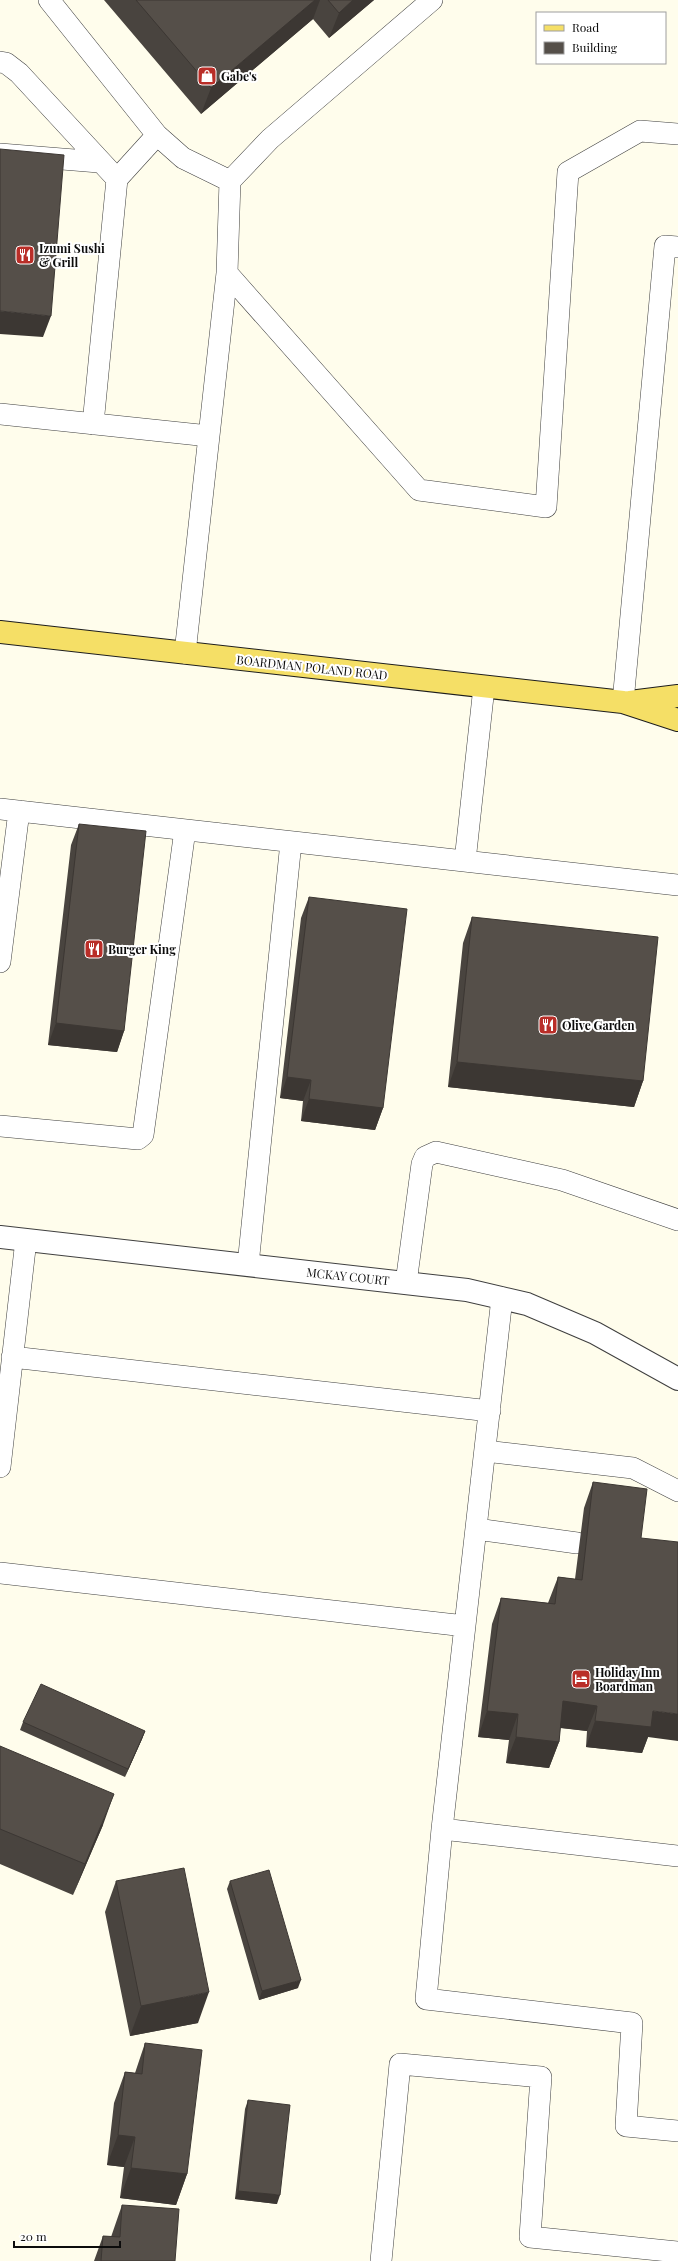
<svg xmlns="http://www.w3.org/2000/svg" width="678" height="2261" font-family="'Playfair Display',serif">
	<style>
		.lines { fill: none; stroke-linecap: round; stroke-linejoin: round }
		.service-casing { stroke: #3f3f3f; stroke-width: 22 }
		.minor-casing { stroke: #3f3f3f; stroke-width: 24 }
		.primary-casing { stroke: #1d1d1d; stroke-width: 24 }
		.service { stroke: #fff; stroke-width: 21 }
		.minor { stroke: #fff; stroke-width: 22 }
		.primary { stroke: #f5df66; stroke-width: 22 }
		.wall { fill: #49443f }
		.shaded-wall { fill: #3c3733 }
		.building { fill: #554f49; stroke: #3c3733 }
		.labels { text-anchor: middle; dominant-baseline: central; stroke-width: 4; stroke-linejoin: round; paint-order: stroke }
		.poi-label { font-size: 12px; font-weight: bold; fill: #0c0c0c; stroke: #fff; text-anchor: start }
		.street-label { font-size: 12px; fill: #0c0c0c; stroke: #fff }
	</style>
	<rect width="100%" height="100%" fill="#fffdec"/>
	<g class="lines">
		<g class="service-casing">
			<path id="service" d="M49 0 157 135
				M0 62 6 63 19 73 117 179
				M0 154 99 162
				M227 273 419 490 546 507 568 172 640 131 678 134
				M0 414 209 436
				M93 424 117 179 157 135 183 158 230 181
				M185 653 227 273 230 181 270 139 432 0
				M623 702 665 246 678 247
				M0 809 678 885
				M465 861 484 687
				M0 962 19 811
				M0 1126 138 1139 143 1135 185 830
				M248 1265 291 842
				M406 1283 422 1164 425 1157 436 1152 562 1180 678 1220
				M502 1298 442 1829 678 1856
				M12 1357 490 1411
				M485 1451 633 1468 678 1491
				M0 1467 26 1240
				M476 1529 577 1543
				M0 1573 465 1626
				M442 1829 426 1999 632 2023 626 2126 678 2131
				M381 2261 400 2064 541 2077 530 2237 678 2252"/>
		</g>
		<g class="minor-casing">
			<path id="minor" d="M0 1237 467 1290 527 1304 595 1333 678 1379"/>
		</g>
		<g class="primary-casing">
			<path id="primary" d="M0 632 623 702 678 720
				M630 702 678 696"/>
		</g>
		<use href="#service" class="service"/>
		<use href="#minor" class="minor"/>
		<use href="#primary" class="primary"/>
	</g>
	<path class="wall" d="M104 0H374L329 38 313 19 201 114Z
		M79 824 124 1031 117 1052 48 1045 71 845Z
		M309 897 383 1108 375 1130 301 1121 303 1101 280 1098 301 918Z
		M472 917 643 1081 634 1107 448 1087 463 943Z
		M593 1482 641 1538 648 1737 642 1753 586 1747 587 1731 560 1728 559 1742 549 1768 506 1763 509 1740 478 1737 492 1624 501 1598 548 1603 558 1577 575 1579 584 1508Z
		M23 1722 145 1731 142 1739 125 1777 20 1730Z
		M0 1746 103 1825 73 1895 0 1864Z
		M116 1881 198 2023 130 2036 105 1912Z
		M230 1881 298 1988 259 2000 227 1889Z
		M145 2043 187 2174 176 2205 120 2198 124 2167 107 2165 114 2103 125 2072 135 2073Z
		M248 2100 277 2204 235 2199 245 2109Z
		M122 2205 175 2261H94L103 2236 111 2237Z"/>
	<path class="shaded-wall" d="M315 0H320L313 19 201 114 211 88Z
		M353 0H374L329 38 339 13Z
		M0 311 51 316 43 337 0 334Z
		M56 1023 124 1031 117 1052 48 1045Z
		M457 1062 643 1081 634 1107 448 1087Z
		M287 1077 311 1080 303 1101 280 1098Z
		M309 1099 383 1108 375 1130 301 1121Z
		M563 1701 597 1706 587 1731 554 1727Z
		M487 1711 518 1714 509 1740 478 1737Z
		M653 1711 678 1714V1741L648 1737 642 1753 586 1747 595 1721Z
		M145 1731 142 1739 125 1777 128 1769Z
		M516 1737 559 1742 549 1768 506 1763Z
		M114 1794 103 1825 73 1895 85 1864Z
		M301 1980 298 1988 259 2000 262 1991Z
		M209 1992 198 2023 130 2036 141 2006Z
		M118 2135 135 2137 124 2167 107 2165Z
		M131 2168 187 2174 176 2205 120 2198Z
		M238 2191 280 2195 277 2204 235 2199Z"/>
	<path class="building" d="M136 0H315L211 88Z
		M328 0H353L339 13Z
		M0 149 64 155 51 316 0 311Z
		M79 824 146 831 124 1031 56 1023Z
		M309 897 407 909 383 1108 309 1099 311 1080 287 1077Z
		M472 917 658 937 643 1081 457 1062Z
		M593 1482 647 1489 641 1538 678 1542V1714L653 1711 651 1727 595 1721 597 1706 563 1701 559 1742 516 1737 518 1714 487 1711 501 1598 555 1604 558 1577 582 1580Z
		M41 1684 145 1731 128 1769 23 1722Z
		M0 1746 114 1794 85 1864 0 1829Z
		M184 1868 209 1992 141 2006 116 1881Z
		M269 1870 301 1980 262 1991 230 1881Z
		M145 2043 202 2050 187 2174 131 2168 135 2137 118 2135 125 2072 142 2074Z
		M248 2100 290 2105 280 2195 238 2191Z
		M122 2205 179 2209 175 2261H101L103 2236 120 2237Z"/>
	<defs>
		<g id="shop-square" transform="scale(1)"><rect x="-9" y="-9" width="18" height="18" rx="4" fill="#b92e28" stroke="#fff"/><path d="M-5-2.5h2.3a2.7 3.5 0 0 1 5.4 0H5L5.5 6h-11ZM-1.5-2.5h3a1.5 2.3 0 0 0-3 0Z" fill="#fff"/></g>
		<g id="restaurant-square" transform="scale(1)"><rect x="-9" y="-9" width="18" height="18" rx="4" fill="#b92e28" stroke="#fff"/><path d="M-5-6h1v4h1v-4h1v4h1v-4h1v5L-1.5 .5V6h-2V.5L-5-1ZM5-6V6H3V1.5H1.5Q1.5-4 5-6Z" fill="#fff"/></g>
		<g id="hotel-square" transform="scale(1)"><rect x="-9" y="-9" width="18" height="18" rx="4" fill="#b92e28" stroke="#fff"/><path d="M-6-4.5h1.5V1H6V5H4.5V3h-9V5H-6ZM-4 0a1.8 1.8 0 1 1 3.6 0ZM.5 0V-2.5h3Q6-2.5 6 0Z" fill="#fff"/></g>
	</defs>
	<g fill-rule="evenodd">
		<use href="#shop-square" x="207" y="76"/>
		<use href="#restaurant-square" x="25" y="255"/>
		<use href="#restaurant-square" x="94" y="949"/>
		<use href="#restaurant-square" x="548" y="1025"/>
		<use href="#hotel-square" x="581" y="1679"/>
	</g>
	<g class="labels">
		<g class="poi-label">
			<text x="221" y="76">Gabe's</text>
			<text x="39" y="248">Izumi Sushi<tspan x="39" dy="14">&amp; Grill</tspan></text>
			<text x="108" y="949">Burger King</text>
			<text x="562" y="1025">Olive Garden</text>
			<text x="595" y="1672">Holiday Inn<tspan x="595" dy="14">Boardman</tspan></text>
		</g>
		<g class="street-label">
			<text transform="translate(312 667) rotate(6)">BOARDMAN POLAND ROAD</text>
			<text transform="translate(348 1276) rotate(6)">MCKAY COURT</text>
		</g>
	</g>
	<rect x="536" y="12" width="130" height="52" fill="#ffffff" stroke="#9e9e9e"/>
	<rect x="544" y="25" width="20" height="6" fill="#f5df66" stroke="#9e9e9e"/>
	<text x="572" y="32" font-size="12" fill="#0c0c0c">Road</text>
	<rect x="544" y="42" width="20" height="12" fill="#554f49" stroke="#9e9e9e"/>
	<text x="572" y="52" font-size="12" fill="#0c0c0c">Building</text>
	<path d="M14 2241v6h106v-6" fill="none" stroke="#0c0c0c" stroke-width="2"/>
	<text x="20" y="2241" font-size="12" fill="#0c0c0c" stroke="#ffffff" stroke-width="3" paint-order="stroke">20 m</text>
</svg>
